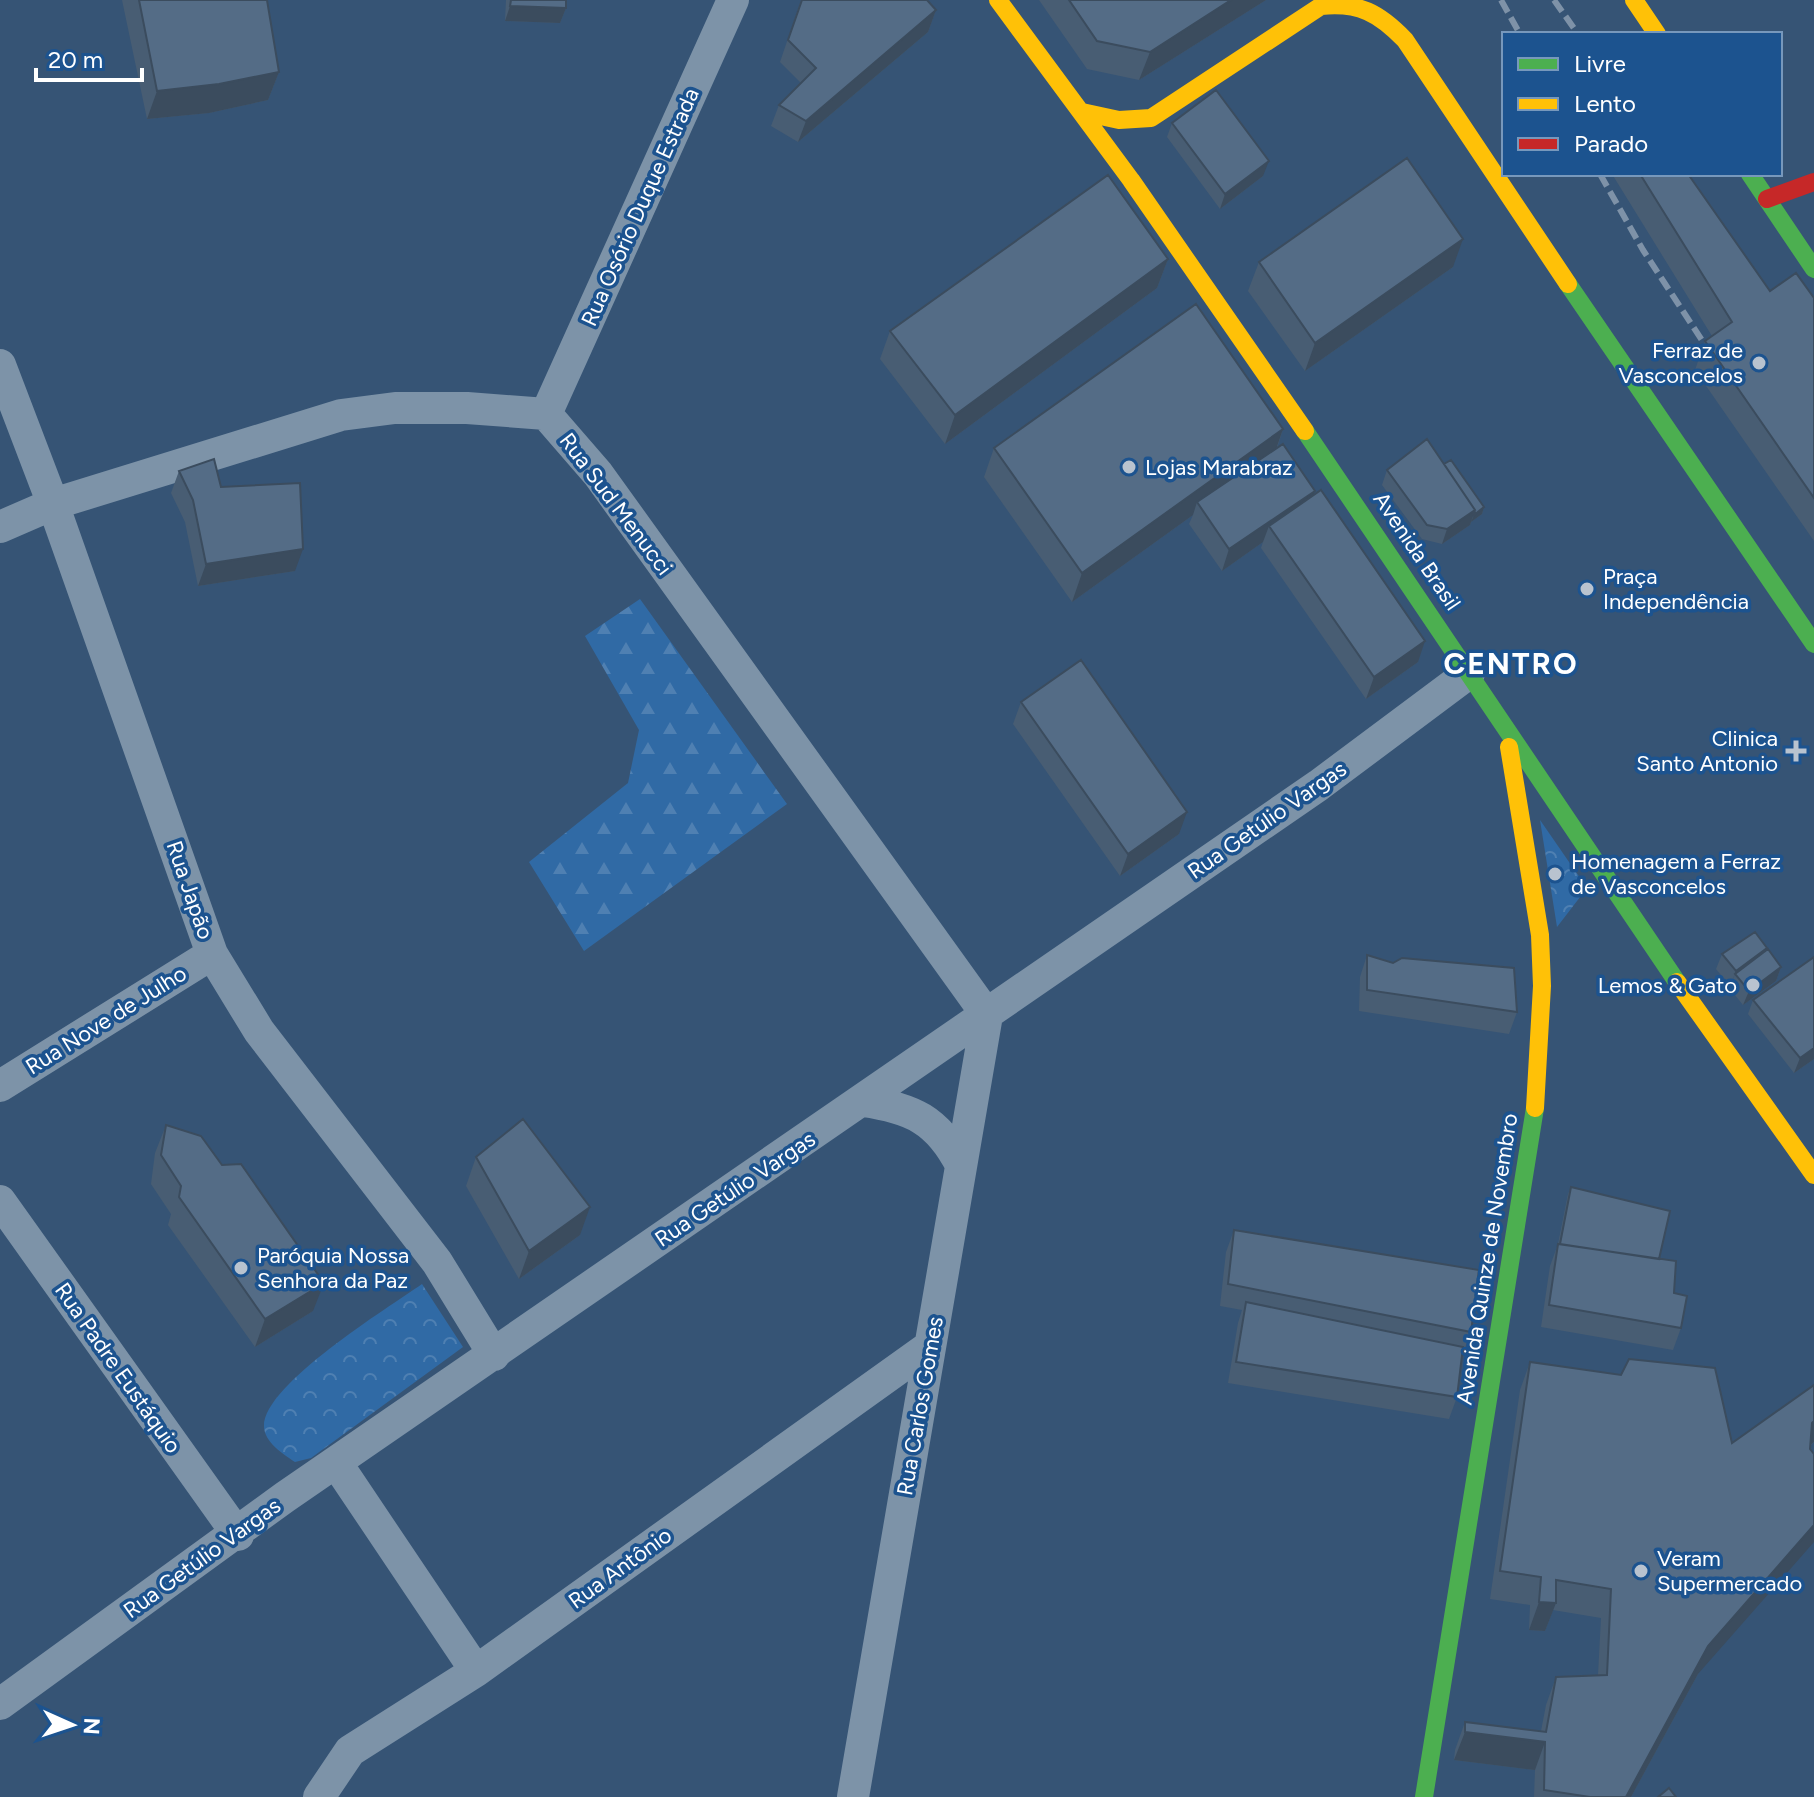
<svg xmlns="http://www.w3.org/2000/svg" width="1814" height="1797" font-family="Figtree,sans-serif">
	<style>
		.forest { fill: url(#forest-firs) }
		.park { fill: url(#park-crowns) }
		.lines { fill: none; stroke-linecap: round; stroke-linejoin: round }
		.street { stroke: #7d93a8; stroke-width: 32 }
		.fast { stroke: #4caf50; stroke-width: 18 }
		.slow { stroke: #ffc107; stroke-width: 18 }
		.jam { stroke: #c62828; stroke-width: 18 }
		.rail { stroke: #7e92a8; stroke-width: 6; stroke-dasharray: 14 6; stroke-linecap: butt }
		.wall { fill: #485d73 }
		.shaded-wall { fill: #3b4c5e }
		.building { fill: #546c86; stroke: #3b4c5e; stroke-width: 2 }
		.poi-dot { fill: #b9c3cf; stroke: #1c538f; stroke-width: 3 }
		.labels { text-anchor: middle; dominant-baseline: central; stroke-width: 7; stroke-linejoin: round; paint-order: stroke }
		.street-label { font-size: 22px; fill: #fff; stroke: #1c538f }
		.poi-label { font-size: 22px; fill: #fff; stroke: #1c538f; text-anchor: start }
		.district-label { font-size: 30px; font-weight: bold; letter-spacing: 2px; fill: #fff; stroke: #1c538f }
	</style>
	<defs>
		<pattern id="forest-firs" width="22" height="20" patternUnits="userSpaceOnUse" patternTransform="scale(2)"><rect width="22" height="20" fill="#306aa5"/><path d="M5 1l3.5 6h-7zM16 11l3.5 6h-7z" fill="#4f80b2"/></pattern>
		<pattern id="park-crowns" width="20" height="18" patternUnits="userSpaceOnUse" patternTransform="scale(2)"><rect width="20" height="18" fill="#306aa5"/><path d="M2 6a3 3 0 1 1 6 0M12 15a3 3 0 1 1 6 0" fill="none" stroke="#4f80b2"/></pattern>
	</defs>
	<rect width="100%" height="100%" fill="#365475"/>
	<path class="forest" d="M640 599 787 804 584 951 529 862 628 783 639 730 585 636Z"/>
	<path class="park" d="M1540 820 1587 888 1557 927Z
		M422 1284 463 1347 311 1458 295 1462C283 1454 264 1442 264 1426 264 1384 388 1308 422 1284Z"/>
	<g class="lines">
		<path class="street" d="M0 365 53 504 212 954 259 1031 437 1262 494 1355
			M546 414 733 0
			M0 527 53 504 341 415 395 408H467L546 414 598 474 987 1015 853 1797
			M0 1086 212 954
			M863 1101C912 1108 938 1120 961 1165
			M0 1201 238 1535
			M337 1464 476 1671
			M0 1704 285 1497 1319 785 1469 673
			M319 1797 350 1751 476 1671 930 1346"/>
		<path class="fast" d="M1750 174 1814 269
			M1568 284 1814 644
			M1305 431 1677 982
			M1424 1797 1535 1108"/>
		<path class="slow" d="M998 0 1131 180 1305 431
			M1634 0 1657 34
			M1082 112 1119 120 1151 118 1321 6C1359 2 1379 13 1405 40L1568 284
			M1509 747 1540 935 1542 986 1535 1108
			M1677 982 1814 1175"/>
		<path class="jam" d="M1767 199 1814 182"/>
		<path class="rail" d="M1501 0 1520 34
			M1554 0 1578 34
			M1600 174 1643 250 1713 357"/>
	</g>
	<path class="wall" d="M122 0H267L279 72 268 100 209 113 147 119Z
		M506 0H566V8L560 23 505 21Z
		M801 0 936 10 928 32 798 142 771 126 779 105 801 83 780 62Z
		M1039 0H1266L1139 80 1087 69Z
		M1172 123 1263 176 1220 209 1167 137Z
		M1612 174H1688L1770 291 1814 298V541L1695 370 1705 341 1712 336Z
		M1168 259 1157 288 945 444 880 359 890 331Z
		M1259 262 1453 267 1305 371 1248 291Z
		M1283 429 1277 448 1315 491 1313 495 1418 662 1366 699 1261 548 1263 542 1222 571 1189 524 1193 515 1072 602 984 477 994 448Z
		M1444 464 1484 507 1482 514 1471 522 1470 525 1442 544 1422 539 1382 485 1387 470Z
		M179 471 221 487 295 571 198 586 185 522 171 493Z
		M1021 702 1179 834 1120 876 1013 724Z
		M1766 951 1781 967 1776 981 1743 1005 1730 989 1731 985 1730 986 1716 969 1722 954Z
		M1367 955 1393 963 1517 1012 1509 1034 1359 1011 1360 977Z
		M1753 1000 1814 1059 1794 1073 1748 1014Z
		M166 1125 222 1165 313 1311 255 1347 168 1225 171 1214 151 1184 155 1153Z
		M476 1157 580 1235 519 1279 466 1186Z
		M1571 1187 1659 1259 1674 1293 1681 1328 1673 1350 1541 1327 1550 1266 1558 1244 1568 1194Z
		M1234 1230 1471 1332 1463 1354H1462L1457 1397 1449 1419 1228 1383 1238 1323 1242 1310 1220 1306 1226 1252Z
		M1530 1362 1732 1443 1814 1385V1442L1811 1445 1698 1674 1631 1797H1534L1535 1770 1454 1760 1455 1750 1465 1722 1541 1731 1546 1705 1556 1677 1598 1675 1601 1618 1553 1610 1545 1631 1529 1630 1530 1605 1490 1599 1520 1390Z"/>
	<path class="shaded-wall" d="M1231 0H1266L1139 80 1150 52Z
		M510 6 566 8 560 23 505 21Z
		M936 10 928 32 798 142 806 121Z
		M279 72 268 100 209 113 147 119 157 91Z
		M1269 161 1263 176 1220 209 1225 194Z
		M1463 239 1453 267 1305 371 1315 343Z
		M1168 259 1157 288 945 444 955 415Z
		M1283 429 1273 458 1197 502 1193 515 1072 602 1082 573Z
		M1315 491 1307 512 1269 526 1263 542 1222 571 1229 549Z
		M1484 507 1482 514 1471 522 1474 515Z
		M1475 510 1470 525 1442 544 1447 529Z
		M303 549 295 571 198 586 206 564Z
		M1425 641 1418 662 1366 699 1374 677Z
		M1187 812 1179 834 1120 876 1128 854Z
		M1767 948 1762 963 1735 974 1730 986 1736 971Z
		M1781 967 1776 981 1743 1005 1749 991Z
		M1814 1048V1059L1794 1073 1800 1058Z
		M590 1207 580 1235 519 1279 529 1251Z
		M324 1283 313 1311 255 1347 265 1319Z
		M1814 1421V1442L1802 1451 1812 1423Z
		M1814 1525V1542L1698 1674 1631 1797H1626L1708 1646Z
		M1539 1602 1556 1603 1545 1631 1529 1630Z
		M1465 1732 1545 1742 1535 1770 1454 1760Z"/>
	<path class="building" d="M139 0H267L279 72 219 84 157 91Z
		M511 0H566V8L510 6Z
		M802 0H927L936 10 806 121 779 105 816 68 788 40Z
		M1069 0H1231L1150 52 1097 41Z
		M1216 90 1269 161 1225 194 1172 123Z
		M1407 158 1463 239 1315 343 1259 262Z
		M1640 174H1688L1770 291 1796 273 1814 298V498L1705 341 1732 322Z
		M1108 175 1168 259 955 415 890 331Z
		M1196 304 1283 429 1082 573 994 448Z
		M1427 439 1475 510 1447 529 1427 525 1387 470Z
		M1283 444 1315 491 1229 549 1197 502Z
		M214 459 221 487 300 483 303 549 206 564 193 500 179 471Z
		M1451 460 1484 507 1474 515 1475 510 1444 464Z
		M1321 490 1425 641 1374 677 1269 526Z
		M1081 660 1187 812 1128 854 1021 702Z
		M1755 932 1767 948 1736 971 1722 954Z
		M1768 949 1781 967 1749 991 1735 974Z
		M1367 955 1393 963 1402 958 1514 968 1517 1012 1367 990Z
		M1814 957V1048L1800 1058 1753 1000Z
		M523 1119 590 1207 529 1251 476 1157Z
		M166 1125 201 1136 222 1165 241 1164 324 1283 265 1319 179 1197 181 1186 161 1155Z
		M1571 1187 1670 1211 1659 1259 1560 1244Z
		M1234 1230 1479 1270 1471 1332 1228 1284Z
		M1558 1244 1676 1261 1674 1293 1687 1296 1681 1328 1549 1305Z
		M1246 1302 1463 1347 1457 1397 1236 1362Z
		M1629 1359 1715 1368 1732 1443 1814 1385V1421L1812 1423 1810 1449 1814 1454V1525L1708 1646 1626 1797H1590L1544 1790 1545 1742 1465 1732V1722L1546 1732 1556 1677 1607 1675 1611 1589 1556 1580V1603L1539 1602 1541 1577 1500 1571 1530 1362 1621 1375Z
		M1669 1788 1676 1797H1658Z"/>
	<g class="poi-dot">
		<circle cx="1759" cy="363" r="8"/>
		<circle cx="1129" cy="467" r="8"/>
		<circle cx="1587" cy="589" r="8"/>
		<path d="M1792 739h8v8h8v8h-8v8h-8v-8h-8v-8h8z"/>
		<circle cx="1555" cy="874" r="8"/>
		<circle cx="1753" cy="985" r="8"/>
		<circle cx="241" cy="1268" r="8"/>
		<circle cx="1641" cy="1571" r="8"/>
	</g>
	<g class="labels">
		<g class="street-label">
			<text transform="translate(640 207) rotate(-66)">Rua Osório Duque Estrada</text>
			<text transform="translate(616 504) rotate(53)">Rua Sud Menucci</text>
			<text transform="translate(1417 551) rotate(56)">Avenida Brasil</text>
			<text transform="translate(1267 820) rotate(-35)">Rua Getúlio Vargas</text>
			<text transform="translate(190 890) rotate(71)">Rua Japão</text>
			<text transform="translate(106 1020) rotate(-32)">Rua Nove de Julho</text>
			<text transform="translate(735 1189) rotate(-34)">Rua Getúlio Vargas</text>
			<text transform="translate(1487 1259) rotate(-81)">Avenida Quinze de Novembro</text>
			<text transform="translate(118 1368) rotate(55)">Rua Padre Eustáquio</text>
			<text transform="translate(920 1406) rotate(-80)">Rua Carlos Gomes</text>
			<text transform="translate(202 1558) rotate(-36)">Rua Getúlio Vargas</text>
			<text transform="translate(620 1568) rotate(-36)">Rua Antônio</text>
		</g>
		<g class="poi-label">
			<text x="1743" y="350" text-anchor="end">Ferraz de<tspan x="1743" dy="25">Vasconcelos</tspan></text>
			<text x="1145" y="467">Lojas Marabraz</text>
			<text x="1603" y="576">Praça<tspan x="1603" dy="25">Independência</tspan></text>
			<text x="1778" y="738" text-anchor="end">Clinica<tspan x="1778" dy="25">Santo Antonio</tspan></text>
			<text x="1571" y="861">Homenagem a Ferraz<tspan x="1571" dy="25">de Vasconcelos</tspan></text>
			<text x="1737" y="985" text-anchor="end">Lemos &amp; Gato</text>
			<text x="257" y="1255">Paróquia Nossa<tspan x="257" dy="25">Senhora da Paz</tspan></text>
			<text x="1657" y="1558">Veram<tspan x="1657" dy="25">Supermercado</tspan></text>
		</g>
		<g class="district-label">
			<text x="1511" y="663">CENTRO</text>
		</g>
	</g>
	<rect x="1502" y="32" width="280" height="144" fill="#1c538f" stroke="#7798bc" stroke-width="2"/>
	<rect x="1518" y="58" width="40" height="12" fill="#4caf50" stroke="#7798bc" stroke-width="2"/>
	<text x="1574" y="72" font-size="24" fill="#ffffff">Livre</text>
	<rect x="1518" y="98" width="40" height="12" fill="#ffc107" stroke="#7798bc" stroke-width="2"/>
	<text x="1574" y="112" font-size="24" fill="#ffffff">Lento</text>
	<rect x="1518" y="138" width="40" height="12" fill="#c62828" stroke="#7798bc" stroke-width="2"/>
	<text x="1574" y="152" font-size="24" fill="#ffffff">Parado</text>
	<g transform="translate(72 1725) rotate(93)" stroke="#1c538f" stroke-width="6" paint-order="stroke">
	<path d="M0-6L14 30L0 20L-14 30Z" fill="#ffffff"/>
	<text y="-12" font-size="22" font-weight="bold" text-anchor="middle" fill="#ffffff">N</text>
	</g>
	<path d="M36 68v12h106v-12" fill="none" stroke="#ffffff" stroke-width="4"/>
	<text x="48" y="68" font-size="24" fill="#ffffff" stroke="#1c538f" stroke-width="6" paint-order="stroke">20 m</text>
</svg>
